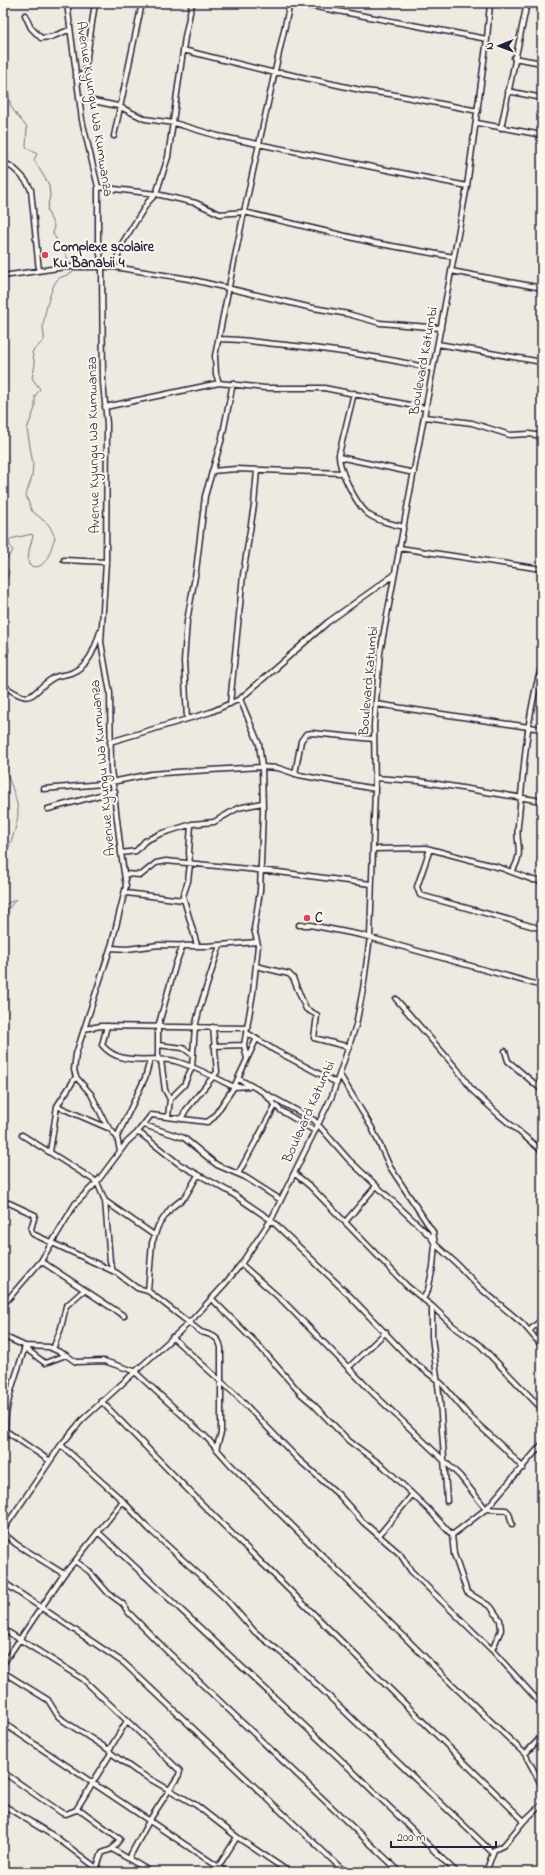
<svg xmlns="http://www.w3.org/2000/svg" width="545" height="1875" font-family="'Indie Flower',sans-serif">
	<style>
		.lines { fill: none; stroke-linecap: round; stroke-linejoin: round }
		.stream { stroke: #716f7c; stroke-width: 1 }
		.minor-casing { stroke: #22223b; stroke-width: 7 }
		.minor { stroke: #fbf7ec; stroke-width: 4 }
		.poi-dot { fill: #d1495b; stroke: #fbf7ec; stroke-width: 1.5 }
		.labels { text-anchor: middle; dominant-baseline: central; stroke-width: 4; stroke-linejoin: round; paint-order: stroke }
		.street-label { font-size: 14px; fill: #22223b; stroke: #fbf7ec }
		.poi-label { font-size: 14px; font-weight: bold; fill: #22223b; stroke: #fbf7ec; text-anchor: start }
	</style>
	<rect width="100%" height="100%" fill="#eeeae2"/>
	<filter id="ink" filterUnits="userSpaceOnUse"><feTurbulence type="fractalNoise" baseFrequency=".025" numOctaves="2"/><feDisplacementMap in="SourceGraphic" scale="8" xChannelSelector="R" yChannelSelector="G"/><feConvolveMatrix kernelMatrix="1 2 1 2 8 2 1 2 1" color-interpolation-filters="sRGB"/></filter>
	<g filter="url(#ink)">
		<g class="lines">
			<path class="stream" d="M3 74C10 85 8 92 10 103 11 109 23 123 27 127L26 147 37 154 34 160 49 185 50 196 47 210 54 226 53 234 66 253 69 265
				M3 580 8 576 9 571 5 567 4 562 13 551 9 543 10 539 32 534 33 536C30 547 27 554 29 565 46 574 51 548 55 537L49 525 31 510 26 495 32 477 33 464 27 429 35 408V396L40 389 32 378 35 365 32 352 44 340C45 336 43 332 43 328 43 318 51 287 57 280 62 275 69 276 74 271L72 269
				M3 640 9 647V652L3 657
				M3 764C8 776 18 800 18 812 18 826 9 848 3 860
				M3 906 16 899 9 908 3 921
				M3 973 8 991 3 1007"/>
			<g class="minor-casing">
				<path id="minor" d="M67 3 82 120 98 187V242L102 266 103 382 107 424 106 562 101 642 110 693 111 769 121 853 126 886 112 943 76 1054 74 1070 76 1077 91 1094 106 1124 117 1137 120 1151
					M295 3 487 39
					M25 15 31 28 41 38 51 37 69 30
					M183 50 275 73H283L365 91 390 94 478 111
					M514 58 542 63
					M76 77 83 74 85 70 95 3
					M508 91 542 98
					M79 98 118 106 145 119 174 123 218 136 467 186
					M477 123 542 135
					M501 128 527 3
					M114 136 142 3
					M3 163C13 165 27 180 31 190L39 271
					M98 187 156 194 196 203 220 214 244 212 375 243 454 257
					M114 267 123 242 148 202 156 194 168 157 185 37 192 3
					M451 271 542 288
					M3 276 65 267H114L189 279 308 307 348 314 380 323 441 328
					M218 339C238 339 257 342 276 344 328 349 382 357 433 369
					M438 344 542 362
					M219 383 216 374 215 356 244 212 290 3
					M354 393 339 454C338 469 356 504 368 514 377 522 392 523 403 527
					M3 405H5
					M105 407 219 383 265 388H324L425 408
					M425 417 472 423 510 435 529 434 542 436
					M339 457 414 473
					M212 471 236 469 343 473
					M399 548 542 569
					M64 560 106 562
					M3 685C36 709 29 691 55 677 60 675 66 675 71 673 90 665 94 650 100 632
					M240 699 259 744 262 767 263 810 260 891 254 929 258 945 253 993 244 1045 247 1059
					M230 704 243 575 254 505 257 470
					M376 704 542 729
					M187 719 184 661 187 621 196 571 205 496 222 438 233 383
					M110 742 211 712 240 699 328 622 394 575
					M295 774 301 741 306 734 312 733 374 739
					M375 778 419 781 542 801
					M44 789 102 784 151 774 177 772 262 767 278 768 299 775 375 789
					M48 809 115 791
					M191 825 189 852 190 864 188 881 183 896 197 945
					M373 849 426 848 501 868 533 880 542 881
					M430 849 417 887 420 895 542 929
					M121 853 136 851 145 841 160 834 192 824 214 822 238 808 262 803
					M512 872C525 850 515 845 518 825 524 771 526 716 542 665
					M125 874 141 875 156 863 166 861 278 872 371 884
					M126 893 183 900
					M299 925H310L361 935 542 986
					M111 948 127 949 159 945 207 946 257 942
					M256 966 289 974 293 978 306 1009 317 1015 314 1038 349 1047
					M396 999 457 1069 473 1091 498 1114 542 1151
					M107 1026 102 1045C121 1068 151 1055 175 1061 196 1067 214 1077 234 1087L256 1040
					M84 1029 101 1026 248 1028
					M247 1033 276 1051 337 1083
					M158 1045 183 1048 193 1055
					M214 1046 244 1045
					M505 1051 508 1061 542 1090
					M158 1060V1027L176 963 183 945
					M161 1060 165 1090 170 1099
					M340 1075 372 1128 390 1167 433 1232 435 1244 433 1267 428 1290 423 1299 432 1306V1337L440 1401 447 1501
					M239 1079 314 1120 349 1160 431 1237 435 1244 457 1264 479 1287 523 1324 542 1346
					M266 1095 280 1110 315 1131
					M57 1106 108 1128
					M168 1117 170 1099 184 1085 192 1067 195 1027 200 1007 220 945
					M181 1119 186 1110 217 1072 213 1027
					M144 1125 184 1138 217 1165 245 1177 281 1200
					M137 1133 141 1134 179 1164 230 1192 271 1220 349 1295 409 1358 442 1384 470 1417 505 1449 523 1468
					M22 1135 97 1182 105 1201 110 1261 113 1271
					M117 1137 145 1078 150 1060
					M50 1152 57 1106 76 1077
					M294 1173 311 1187 407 1286 423 1299
					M238 1174 275 1106
					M105 1201 154 1235
					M9 1203 35 1215 31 1229 33 1234 117 1273 137 1288 148 1291 201 1332C211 1335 219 1336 221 1348V1433L216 1449
					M346 1221 376 1186
					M41 1261 124 1316
					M241 1264 284 1302 375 1395 460 1476 486 1509 506 1510 509 1513 512 1524
					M148 1291 152 1243 158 1226 171 1208 185 1197 198 1175
					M211 1298 260 1347 301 1394 313 1404 349 1441 384 1467 430 1511 452 1535 454 1554 467 1592 491 1607 500 1620 501 1630 492 1650
					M3 1305 41 1261 75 1204 97 1182 127 1142 137 1133 151 1115 207 1122 213 1118 234 1087 250 1086
					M432 1306 453 1326 480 1345 542 1409
					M529 1331 542 1319
					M3 1336 25 1346 49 1347 66 1355 76 1362 104 1361 134 1371 206 1437 230 1464 453 1685 525 1754 542 1786
					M172 1337 235 1394 298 1459 339 1495 363 1522 400 1554 411 1571 492 1650 542 1705
					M25 1348 45 1363 66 1355
					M53 1349 61 1328 66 1306 83 1291
					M348 1368 386 1332
					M101 1401 202 1504 524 1821
					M3 1429 50 1461
					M3 1434C7 1429 5 1422 6 1416 8 1392 19 1369 25 1346
					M61 1445 123 1501 149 1529 226 1599 255 1632 293 1662 493 1853
					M3 1530 61 1445 82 1420 190 1322 224 1285 241 1264 271 1220 332 1096 356 1025 363 989 370 937 375 789 374 725 380 653 467 186 487 39 490 3
					M98 1532 339 1758 456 1872
					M3 1533 16 1544 64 1574 75 1561 89 1571 108 1593 123 1604 128 1612 169 1653 400 1872
					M380 1534 412 1495
					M452 1535 486 1509 542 1444
					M75 1561 123 1501
					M3 1582 124 1663 345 1872
					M3 1629 83 1679 180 1771 179 1775 149 1821 129 1858
					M3 1664 64 1574
					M3 1672 48 1700 58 1716 64 1721 109 1750 111 1753 136 1771 196 1805 237 1837 289 1872
					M3 1723 226 1872
					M109 1750 127 1721
					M525 1754 542 1736
					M3 1772 62 1813 66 1814 76 1810 82 1811 120 1839 112 1849 102 1853 95 1872
					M3 1805 57 1838 102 1872
					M76 1810 111 1753
					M112 1849 151 1872
					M215 1872 237 1837
					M486 1872 494 1850 504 1845 524 1821 542 1804"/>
			</g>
			<use href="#minor" class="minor"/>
		</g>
	</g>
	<g class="poi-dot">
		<circle cx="45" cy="255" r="4"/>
		<circle cx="307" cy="918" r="4"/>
	</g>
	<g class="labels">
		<g class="street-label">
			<text transform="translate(94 109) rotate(81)">Avenue Kyungu Wa Kumwanza</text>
			<text transform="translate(424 361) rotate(-80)">Boulevard Katumbi</text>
			<text transform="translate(94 445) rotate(-91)">Avenue Kyungu Wa Kumwanza</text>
			<text transform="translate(369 681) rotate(-85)">Boulevard Katumbi</text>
			<text transform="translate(103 768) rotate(-95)">Avenue Kyungu Wa Kumwanza</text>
			<text transform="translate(309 1112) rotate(-66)">Boulevard Katumbi</text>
		</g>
		<g class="poi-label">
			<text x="53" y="247">Complexe scolaire<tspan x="53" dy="16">Ku Banabii 4</tspan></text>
			<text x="315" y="918">C</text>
		</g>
	</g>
	<rect width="545" height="1875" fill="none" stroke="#fbf7ec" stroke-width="16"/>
	<rect x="8" y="8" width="529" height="1859" fill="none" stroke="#22223b" stroke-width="1.5" filter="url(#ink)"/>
	<g transform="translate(499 46) rotate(269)" stroke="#fbf7ec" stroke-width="3" paint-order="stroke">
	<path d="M0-3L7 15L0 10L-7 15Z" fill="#22223b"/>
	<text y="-6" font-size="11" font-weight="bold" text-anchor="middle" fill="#22223b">N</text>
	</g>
	<path d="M391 1841v6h105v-6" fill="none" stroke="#22223b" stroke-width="2"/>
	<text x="397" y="1841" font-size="12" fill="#22223b" stroke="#fbf7ec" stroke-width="3" paint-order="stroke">200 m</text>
</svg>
